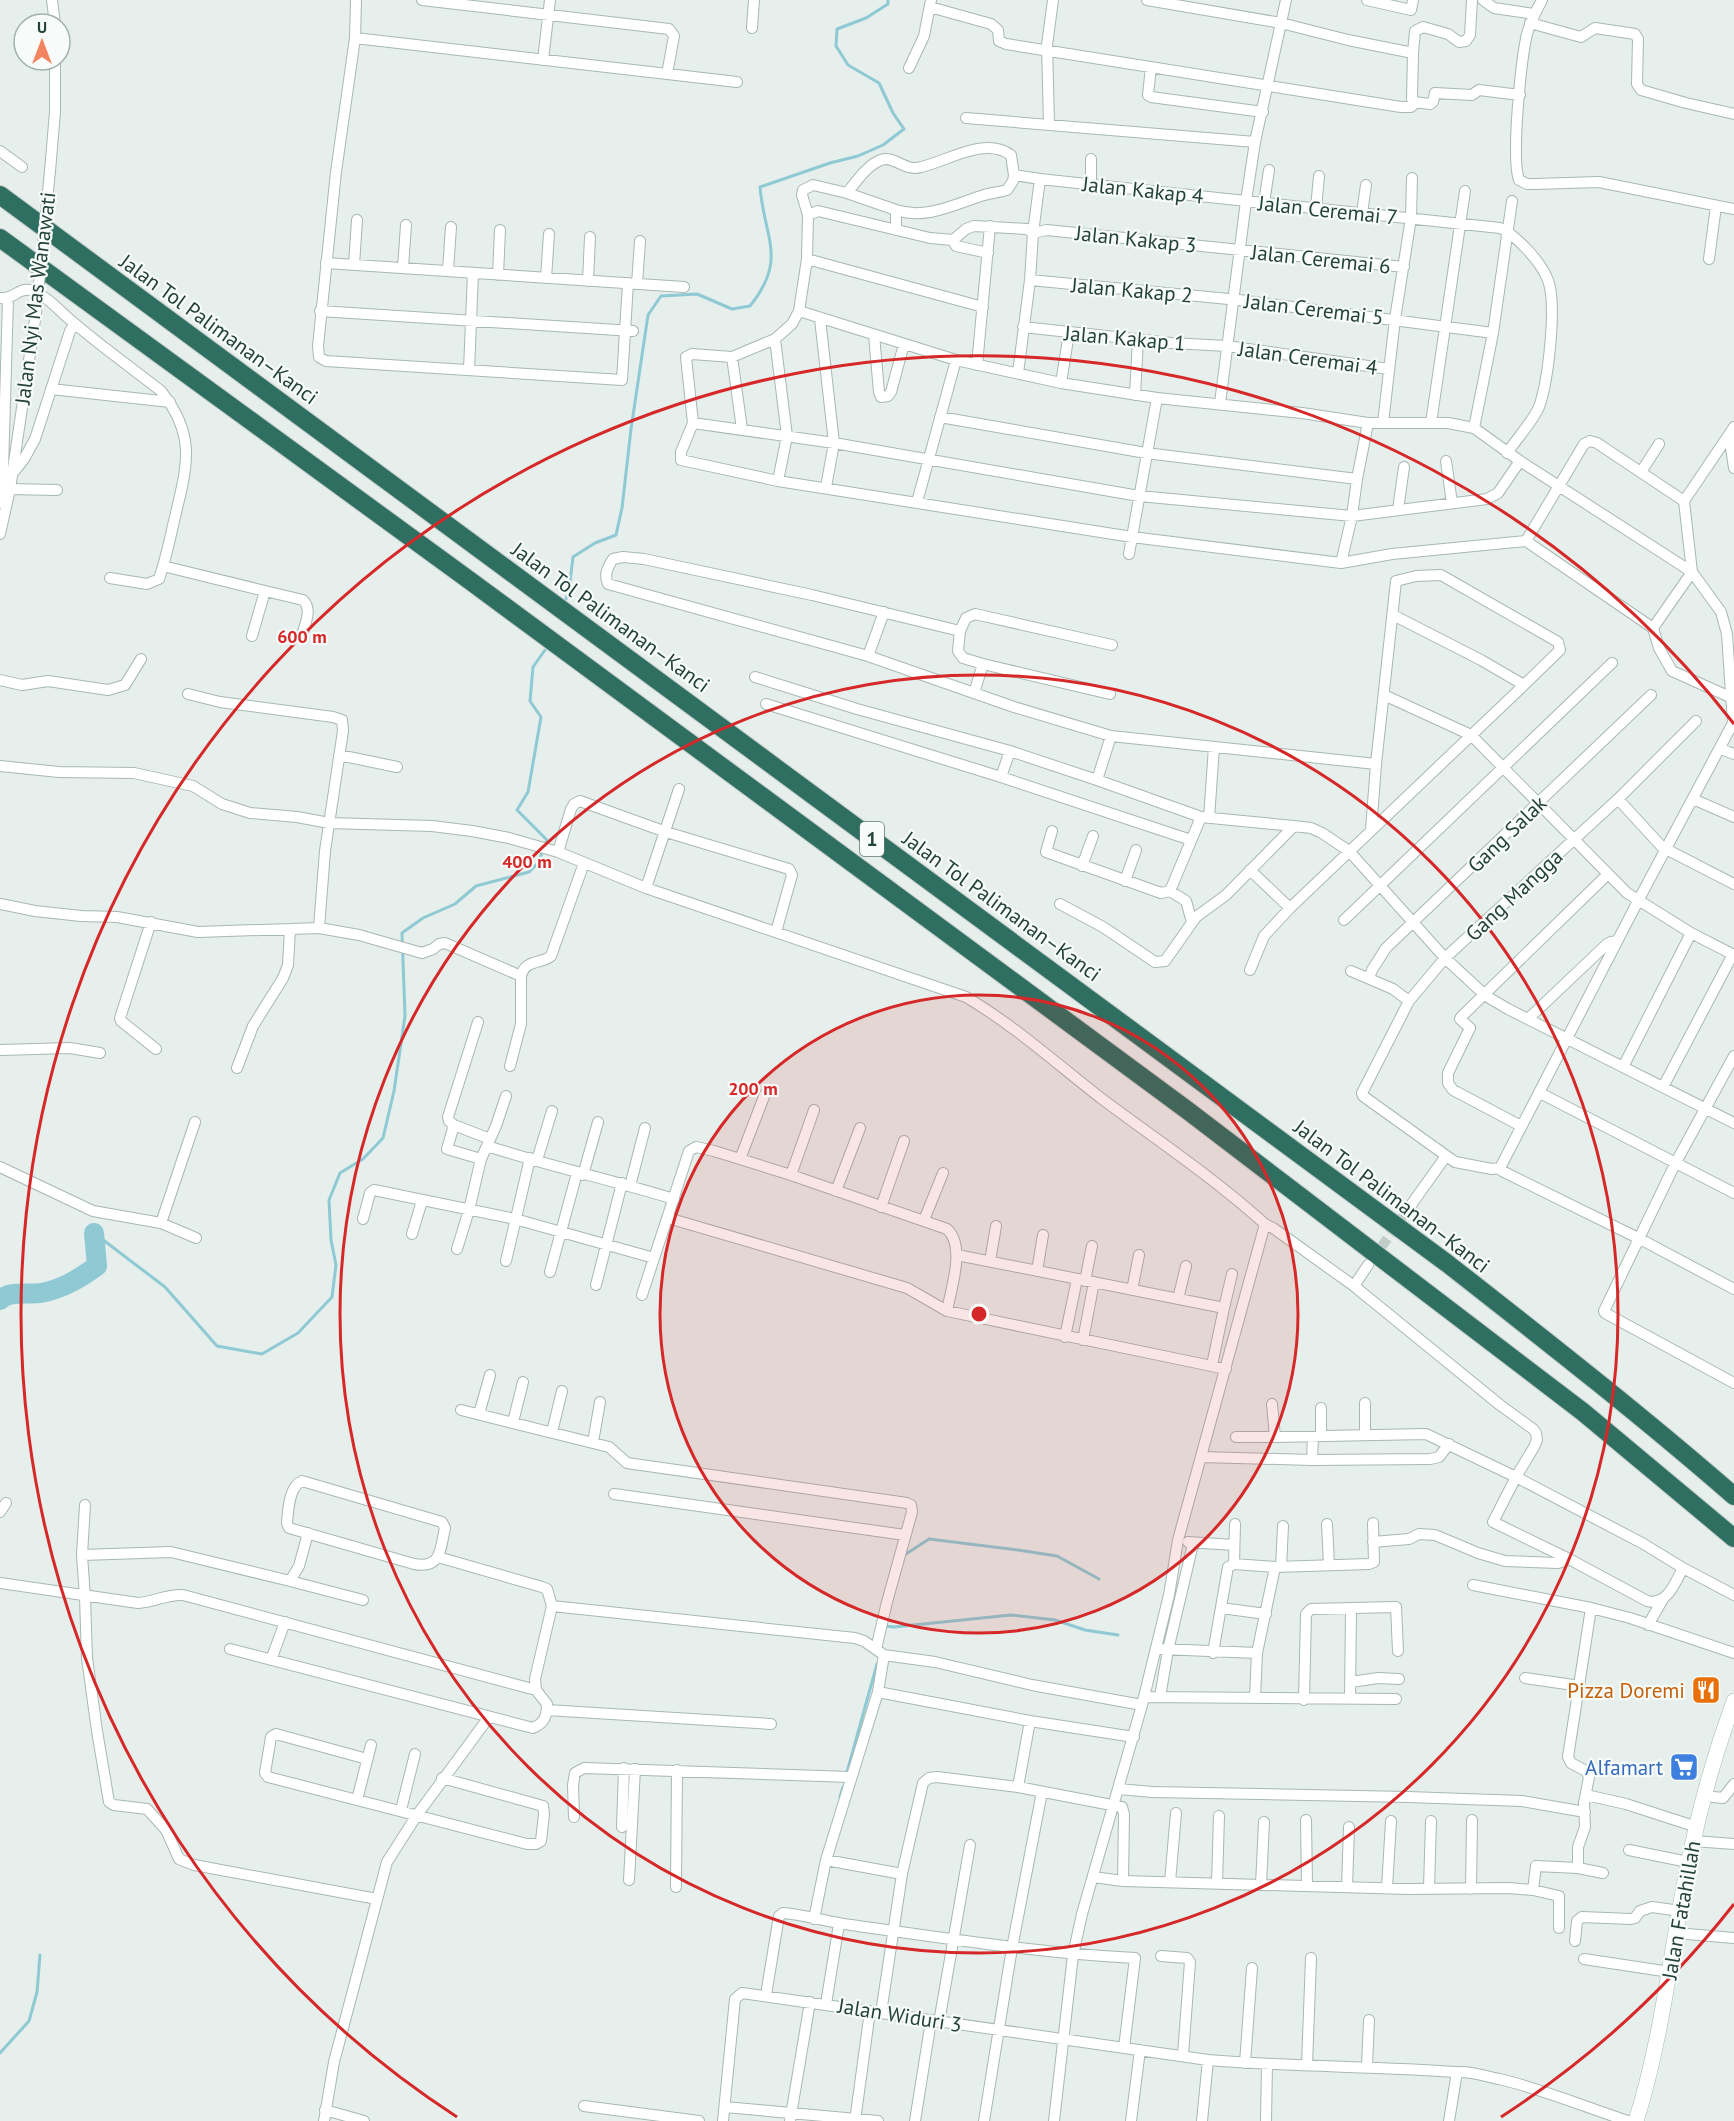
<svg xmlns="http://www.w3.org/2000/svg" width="1734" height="2121" font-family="'PT Sans',sans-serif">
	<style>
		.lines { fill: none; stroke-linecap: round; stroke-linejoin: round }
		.stream { stroke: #8ec9d4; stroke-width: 3 }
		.river { stroke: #8ec9d4; stroke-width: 20 }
		.street-tunnel { stroke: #bfccc8; stroke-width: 10; stroke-dasharray: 10 5; stroke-linecap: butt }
		.street-casing { stroke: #a8b8b2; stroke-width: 12 }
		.secondary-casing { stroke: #a4bbb3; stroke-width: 16 }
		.highway-casing { stroke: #c2cac8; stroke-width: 20 }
		.street { stroke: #fff; stroke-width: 10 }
		.secondary { stroke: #fff; stroke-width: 15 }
		.highway { stroke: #2f6f62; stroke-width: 18 }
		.street-bridge-casing { stroke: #a8b8b2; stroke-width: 12; stroke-linecap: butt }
		.street-bridge { stroke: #fff; stroke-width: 10 }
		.ring { fill: none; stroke: #d62828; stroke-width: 3 }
		.labels { text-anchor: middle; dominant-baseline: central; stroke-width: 4.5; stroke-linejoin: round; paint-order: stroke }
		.shield { fill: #f7fbf9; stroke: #637a73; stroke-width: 1.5 }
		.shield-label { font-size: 20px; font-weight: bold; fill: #24423a }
		.street-label { font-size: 21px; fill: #24423a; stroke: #f7fbf9 }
		.food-label { font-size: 21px; fill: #c56008; stroke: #f7fbf9; text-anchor: end }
		.shop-label { font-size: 21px; fill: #366cbe; stroke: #f7fbf9; text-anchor: end }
		.centre { fill: #d62828; stroke: #f7fbf9; stroke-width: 3 }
		.ring-label { font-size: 18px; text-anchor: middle; font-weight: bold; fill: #d62828; stroke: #f7fbf9; stroke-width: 4.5; stroke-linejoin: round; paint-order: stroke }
	</style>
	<rect width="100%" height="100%" fill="#e6efeb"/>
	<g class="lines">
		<path class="stream" d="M566 599 569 590 573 557 595 543 616 535 622 508 631 429 648 315 661 296 697 294 732 309 750 306C788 259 764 238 760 187L830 163 858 156 883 145 904 129 893 113 879 83 848 65 836 46 837 29 866 18 888 4V0
			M94 1233 165 1287 217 1346 262 1354 298 1333 332 1297 336 1265 331 1240 329 1200 340 1173 363 1159 383 1138 394 1091 405 1016 402 933 423 918 455 904 476 886 529 872 538 863 547 840 517 810 528 792 541 717 530 701 533 667 545 650
			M906 1554 929 1539 1018 1550 1057 1556 1099 1579
			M885 1626 894 1627 1011 1615 1055 1620 1085 1630 1118 1635
			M847 1772 877 1664
			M840 1797 843 1787
			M0 2053 29 2021 37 1992 40 1955"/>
		<path class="river" d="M0 1300C9 1290 29 1295 41 1293 63 1289 80 1278 97 1266L94 1233"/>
		<path class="street-tunnel" d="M1373 1259 1406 1212"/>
		<g class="street-casing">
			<path id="street" d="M52 0 55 24
				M356 0 355 38 737 82
				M422 0 669 29 674 36 667 74
				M1147 0 1281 23 1348 40 1413 53 1412 99 1414 102 1430 104 1433 102 1435 93 1472 95 1479 90 1520 95
				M1367 0 1411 10 1413 0
				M1483 0 1494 8 1534 14
				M1542 0C1536 11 1530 22 1527 34 1521 60 1511 158 1519 180L1527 184H1535L1599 182 1734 209
				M930 7 991 24 998 30 999 41 1006 44 1401 107H1411L1416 102
				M1530 23 1581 37 1595 28 1635 34 1638 39 1637 84 1641 90 1686 103 1734 114
				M752 28 754 0
				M355 38 336 172 318 346 319 357 326 361 622 380 628 283
				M1413 53 1415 31 1423 27 1448 34 1459 42 1466 41 1470 35 1472 0
				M543 60 550 0
				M1151 67 1148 95 1151 97 1263 112
				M909 68 924 36 931 0
				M966 118 1255 142
				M1049 124 1047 45 1053 0
				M0 151 22 167
				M50 171 55 112V60
				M1091 185V159
				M847 193 813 185 803 190 802 195 808 215 807 259 799 311 792 324 775 339 732 357 692 354 686 357 693 423 681 452V460L778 481 1132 537 1341 563 1392 554 1526 541 1653 628
				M1264 203 1269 170
				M1316 208 1319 176
				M896 210C927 220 955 204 984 195 991 193 1000 192 1007 190L1013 181 1014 175
				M1362 213 1366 185
				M808 215 818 211 930 238 953 240 966 229 974 226 1027 229 1033 233
				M896 230V210L847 193C856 182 867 165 881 160 894 155 905 172 921 167 948 161 985 136 1011 155L1014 175 1040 179 1500 228C1516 235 1540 261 1547 278 1558 301 1548 382 1539 407 1533 421 1516 440 1507 453
				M1033 233 1047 230 1404 267
				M953 240 956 246 988 253
				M807 259 983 307
				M1709 259 1716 206
				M326 263 684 287
				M354 265 357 220
				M403 268 406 225
				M448 271 451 227
				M498 275 500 230
				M546 278 549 234
				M1030 280 1239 300 1493 333
				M588 281 590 237
				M637 284 640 241
				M0 298C14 300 17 288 30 290 46 294 61 313 74 323 102 347 132 368 161 391 197 436 187 466 175 517 170 538 166 559 159 579L147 584 110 578
				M320 311 633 331
				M799 311 956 360 1061 383 1157 398 1302 413 1368 423H1448L1474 428 1520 461 1692 572 1721 612 1727 634 1733 723 1638 901 1500 1168
				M820 319 834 443 826 487
				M1023 327 1171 343 1227 346 1389 369
				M874 335 879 392 881 397 888 396 891 392 904 344
				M775 339 787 436 778 481
				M732 357 742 429
				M977 365 990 226
				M469 370 473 273
				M1018 373 1030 280 1033 233 1040 179
				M1061 383 1069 333
				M51 389 170 402
				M1135 395 1138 340
				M1220 403 1246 201 1255 142 1286 0
				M940 417 1146 453 1357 479 1368 423
				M693 423 834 443 1139 496 1352 516 1487 499 1498 493 1520 461
				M1383 423 1395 319 1411 218 1412 178
				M1431 423 1465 191
				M1474 428 1493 333 1512 201
				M1729 435 1734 468
				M1446 461 1452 503
				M1641 472 1659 444
				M13 473 24 459 35 439 70 331 75 324
				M10 489 57 490
				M917 502 956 360
				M2 503 8 299
				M1398 510 1404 467
				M0 534 10 489 36 313
				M1526 541 1584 444 1590 441 1597 443 1684 501
				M1129 554 1157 398
				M1341 563 1352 516 1357 479
				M163 566 265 591 252 636
				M265 591 303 600C312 609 306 621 303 632
				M1393 615 1481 660 1524 685
				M960 631 812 595 644 559 623 557 613 559C607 568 604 575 608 584L868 656 1014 707 1111 736 1376 764
				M868 656 884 612
				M755 677 857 709 1010 751 1097 780
				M0 680 22 685 48 681 108 690 125 685 141 659
				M974 693 983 664
				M188 694 220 702 333 717 342 720 343 731 325 851 319 928
				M1110 694 983 664 963 658 958 651 960 631 966 618 975 614 1112 645
				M1384 695 1471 735 1627 893 1691 933 1734 955
				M1730 697 1672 671 1659 648 1653 628 1692 572 1684 501 1734 427
				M766 704 1001 777 1191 840
				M1696 721 1618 799 1445 958 1409 1001 1362 1093 1363 1096 1455 1162 1492 1169 1500 1168 1502 1171 1640 1239 1734 1289
				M1111 736 1097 780 1201 817 1294 826 1311 828 1322 833 1349 851 1445 958 1486 996 1508 1009 1734 1123
				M1721 749 1734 754
				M339 755 397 767
				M0 766 59 772 134 773 193 786 222 804 250 813 297 817 329 823 432 826 472 831 509 838 558 852 646 888 966 997C1015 1026 1057 1064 1102 1099 1157 1140 1214 1178 1265 1224L1273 1228 1354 1286 1500 1405 1533 1429 1536 1433 1537 1440 1534 1447 1516 1477 1493 1522 1569 1559 1647 1601C1667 1606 1675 1583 1683 1568
				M1001 777 1010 751
				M1618 799 1662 847 1734 884
				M1693 799 1734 817
				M1209 818 1214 747
				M1052 831 1046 852 1161 893 1170 891 1186 901 1192 922
				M558 852 571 809 574 804 580 801 666 832 789 869 792 875 776 932
				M1082 866 1093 836
				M1250 870 1290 908
				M1125 881 1136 850
				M646 888 679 789
				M1170 891 1201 817
				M0 904 35 911 81 916 117 917 198 932 319 928 359 935 422 953 433 949 439 944 445 943 521 976C525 959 542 964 551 956L584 863
				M1060 904 1103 927 1155 962 1165 961 1196 917 1226 895 1294 826
				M1344 920 1612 663
				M151 922 120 1018 121 1021 156 1049
				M1250 970 1264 936 1290 908 1524 685 1560 650 1558 642 1441 575 1416 576 1396 581 1376 764 1371 830
				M1351 971 1393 989 1409 1001
				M1369 978 1372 970 1386 948 1651 695
				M1528 1019 1607 944 1611 942 1617 941
				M478 1022 448 1117 449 1121 454 1125 490 1139
				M0 1050 70 1048 100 1053
				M1734 1056 1675 1164 1604 1311 1605 1313 1734 1383
				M510 1066 521 1024V976
				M1623 1067 1691 933
				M237 1068 253 1026 283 978 288 965 290 929
				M1663 1087 1733 954
				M1540 1093 1734 1193
				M454 1125 447 1149 481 1159
				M1521 1126 1453 1090 1448 1083V1073L1470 1028 1460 1019 1461 1017 1607 875
				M487 1146C549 1166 612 1180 674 1199
				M740 1159 765 1094
				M537 1160 552 1111
				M0 1167 93 1211 161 1223 196 1238
				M583 1175 598 1122
				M791 1175 814 1110
				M630 1186 645 1128
				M836 1191 860 1128
				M881 1207 904 1141
				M1406 1212 1446 1156
				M668 1218 907 1288 947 1311 1226 1369
				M363 1219 370 1193 374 1190 515 1219 654 1258
				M924 1220 943 1173
				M161 1223 195 1122
				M412 1234 422 1201
				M457 1249 469 1210 481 1159 496 1126 506 1096
				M957 1255 1224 1308 1212 1365
				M506 1261 530 1158
				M990 1261 996 1226
				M1037 1271 1043 1235
				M550 1272 577 1173
				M1085 1281 1092 1246
				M596 1285 622 1183
				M1354 1286 1368 1265
				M1132 1290 1139 1255
				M642 1295 689 1151 696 1147 714 1151 791 1175 947 1229C966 1246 951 1288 947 1311
				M1178 1299 1186 1266
				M1224 1308 1232 1274
				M1065 1337 1077 1279
				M1083 1340 1094 1282
				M1272 1404 1275 1437 1426 1434 1516 1477 1642 1543 1683 1568 1734 1595
				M1321 1408V1436
				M461 1410 609 1447 627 1463 907 1503 911 1505 912 1512 887 1602 876 1649
				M479 1414 490 1375
				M513 1422 523 1382
				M552 1432 562 1391
				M1365 1435V1403
				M1236 1437H1275
				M593 1442 600 1402
				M1201 1457 1312 1460 1430 1459 1439 1457 1449 1444
				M1312 1460 1313 1437
				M302 1481 442 1522 445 1528C440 1549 442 1569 414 1564L289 1528 287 1523C288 1511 289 1486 302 1481Z
				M614 1494 905 1535
				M85 1505 82 1555 85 1597 87 1658 97 1731 109 1802 114 1805 147 1809 166 1830 179 1859 194 1865 377 1899
				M0 1512 6 1503
				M1327 1524 1329 1565
				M1188 1542 1234 1545
				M1373 1542 1409 1539 1419 1534 1435 1535 1478 1553 1505 1561 1558 1563 1569 1559
				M82 1555 171 1552 290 1581 299 1566 308 1533
				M438 1557 542 1587 547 1589 552 1606 855 1638 864 1641 884 1655 935 1662 1032 1685 1142 1705
				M1234 1564 1235 1524
				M1281 1567 1283 1526
				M290 1581 363 1600
				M0 1583 138 1603C154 1602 167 1594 183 1595L536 1690
				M1473 1585 1591 1608 1630 1618 1734 1653
				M1221 1608 1266 1614
				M1648 1625 1663 1599
				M230 1649 533 1728C544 1723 547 1717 547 1704L536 1690 535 1679 552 1606
				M1161 1649 1257 1653
				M1213 1653 1228 1567 1234 1564 1275 1567
				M271 1660 285 1622
				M1525 1678 1580 1686
				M1351 1682 1378 1678 1399 1679
				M878 1692 884 1655
				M1144 1697 1396 1699
				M1160 1697 1168 1650 1193 1544
				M1255 1698 1257 1653 1275 1567 1369 1564 1374 1562 1373 1523
				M1350 1699 1351 1609
				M1304 1700 1306 1614 1311 1609 1396 1607 1398 1651
				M547 1710 771 1724
				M1030 1721 1018 1787 1122 1807 1124 1814 1123 1881
				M367 1759 276 1734 271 1737 265 1773 268 1777 527 1844H536L541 1841 544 1814 543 1806 442 1778
				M1119 1789 1152 1792 1408 1797 1522 1801 1585 1812
				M1586 1795 1626 1804 1697 1827
				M1704 1796 1723 1798 1734 1784
				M357 1800 371 1745
				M401 1810 415 1754
				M574 1817 573 1785 575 1773 584 1768 850 1777
				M1306 1820 1307 1885
				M622 1827 624 1768
				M1693 1841 1734 1844
				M1629 1850 1688 1862
				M826 1860 902 1874
				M1578 1868V1847L1585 1827 1584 1803 1589 1777 1586 1771 1571 1763 1568 1757 1591 1608
				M1093 1877 1123 1881 1409 1889 1509 1888 1533 1890 1559 1896V1928
				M629 1880 635 1769
				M1170 1882 1176 1813
				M1217 1883 1219 1816
				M1261 1885 1264 1822
				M676 1887 677 1770
				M1347 1887 1349 1827
				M1387 1888 1391 1821
				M1429 1888 1431 1821
				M1471 1889 1472 1820
				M1533 1890 1536 1866 1578 1868 1603 1873
				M814 1919 826 1860 878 1692 1030 1721 1134 1737
				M1676 1933 1734 1938
				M1575 1941 1577 1921 1582 1917 1631 1919 1635 1918 1640 1911 1652 1907 1680 1911
				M1161 1956 1187 1958 1190 1962 1183 2055
				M1584 1959 1670 1972
				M766 1995 779 1916 783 1913C806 1915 828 1922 851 1925 945 1938 1039 1953 1135 1958L1124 2048
				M826 2004 839 1924
				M881 2013 902 1874 923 1783 929 1778 937 1777 1018 1787
				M939 2022 970 1845
				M1245 2063 1252 1968
				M1307 2065 1311 1958
				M1367 2066 1369 2020
				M1457 2072C1472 2071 1484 2076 1499 2079 1543 2089 1585 2107 1628 2121
				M584 2106 699 2121
				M725 2107 878 2121
				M325 2110 364 2121
				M324 2121 334 2062 387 1862 417 1815 489 1717
				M723 2121 735 1999 742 1993 1208 2060C1291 2067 1374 2066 1457 2072L1449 2121
				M790 2121 810 2002
				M855 2121 870 2011
				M915 2121 931 2021
				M984 2121 1012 1948 1042 1792
				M1054 2121 1073 1955 1082 1914 1142 1705 1169 1595 1178 1540 1265 1224
				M1131 2121 1140 2050
				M1202 2121 1208 2060
				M1266 2121 1267 2064"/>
		</g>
		<g class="secondary-casing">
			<path id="secondary" d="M1636 2121C1663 2035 1671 1948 1689 1860 1700 1806 1715 1753 1734 1701"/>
		</g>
		<g class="highway-casing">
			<path id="highway" d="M0 195 1448 1264C1545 1340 1641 1415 1734 1496
				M0 238 469 580 1187 1110 1583 1412 1734 1538"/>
		</g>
		<use href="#street" class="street"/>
		<use href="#secondary" class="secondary"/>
		<use href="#highway" class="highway"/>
		<g class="street-bridge-casing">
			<path id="street-bridge" d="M36 313 50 171"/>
		</g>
		<use href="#street-bridge" class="street-bridge"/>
	</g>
	<circle cx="979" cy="1314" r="319" fill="#d62828" fill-opacity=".12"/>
	<g class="ring">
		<circle cx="979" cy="1314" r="319"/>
		<circle cx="979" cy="1314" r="639"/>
		<path d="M1734 1904A958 958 0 0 1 1501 2117M457 2117A958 958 0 1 1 1734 724"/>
	</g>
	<defs>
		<g id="restaurant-square" transform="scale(1.5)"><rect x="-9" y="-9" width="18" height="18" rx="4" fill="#e8710a" stroke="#f7fbf9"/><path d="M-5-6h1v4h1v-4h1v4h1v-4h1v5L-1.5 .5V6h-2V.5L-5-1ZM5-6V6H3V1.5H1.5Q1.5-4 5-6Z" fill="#fff"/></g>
		<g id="supermarket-square" transform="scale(1.5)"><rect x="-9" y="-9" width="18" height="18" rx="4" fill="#3f7fe0" stroke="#f7fbf9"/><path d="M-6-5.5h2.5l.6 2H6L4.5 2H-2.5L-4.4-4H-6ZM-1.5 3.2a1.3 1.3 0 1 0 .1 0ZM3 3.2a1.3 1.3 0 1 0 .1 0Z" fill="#fff"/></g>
	</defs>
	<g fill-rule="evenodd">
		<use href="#restaurant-square" x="1706" y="1690"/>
		<use href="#supermarket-square" x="1684" y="1767"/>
	</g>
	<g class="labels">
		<rect class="shield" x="860" y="822" width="24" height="34" rx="4.5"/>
		<g class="shield-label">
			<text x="872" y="839">1</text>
		</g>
		<g class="street-label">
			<text transform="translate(1143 190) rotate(6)">Jalan Kakap 4</text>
			<text transform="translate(1328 210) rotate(6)">Jalan Ceremai 7</text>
			<text transform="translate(1136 239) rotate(6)">Jalan Kakap 3</text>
			<text transform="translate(1321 259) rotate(6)">Jalan Ceremai 6</text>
			<text transform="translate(1132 290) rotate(5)">Jalan Kakap 2</text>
			<text transform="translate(35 298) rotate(-83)">Jalan Nyi Mas Wanawati</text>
			<text transform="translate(1314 309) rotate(7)">Jalan Ceremai 5</text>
			<text transform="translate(219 329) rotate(36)">Jalan Tol Palimanan–Kanci</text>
			<text transform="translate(1125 338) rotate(5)">Jalan Kakap 1</text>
			<text transform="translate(1308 358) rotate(8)">Jalan Ceremai 4</text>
			<text transform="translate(611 617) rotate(36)">Jalan Tol Palimanan–Kanci</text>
			<text transform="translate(1507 834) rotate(-44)">Gang Salak</text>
			<text transform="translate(1514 895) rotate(-43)">Gang Mangga</text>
			<text transform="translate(1002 906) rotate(36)">Jalan Tol Palimanan–Kanci</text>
			<text transform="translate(1392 1196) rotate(37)">Jalan Tol Palimanan–Kanci</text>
			<text transform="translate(1681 1910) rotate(-80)">Jalan Fatahillah</text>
			<text transform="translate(900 2015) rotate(9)">Jalan Widuri 3</text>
		</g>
		<g class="food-label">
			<text x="1685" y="1690">Pizza Doremi</text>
		</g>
		<g class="shop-label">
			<text x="1663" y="1767">Alfamart</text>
		</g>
	</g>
	<circle cx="979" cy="1314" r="9" class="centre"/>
	<g class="ring-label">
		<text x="302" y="643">600 m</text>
		<text x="527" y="868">400 m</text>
		<text x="753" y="1095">200 m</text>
	</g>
	<g transform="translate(42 42)"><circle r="28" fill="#f7fbf9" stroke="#a3b1ad" stroke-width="1.5"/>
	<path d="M0-4.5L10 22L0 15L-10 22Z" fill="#f4845f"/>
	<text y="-9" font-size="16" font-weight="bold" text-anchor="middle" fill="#24423a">U</text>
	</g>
</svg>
